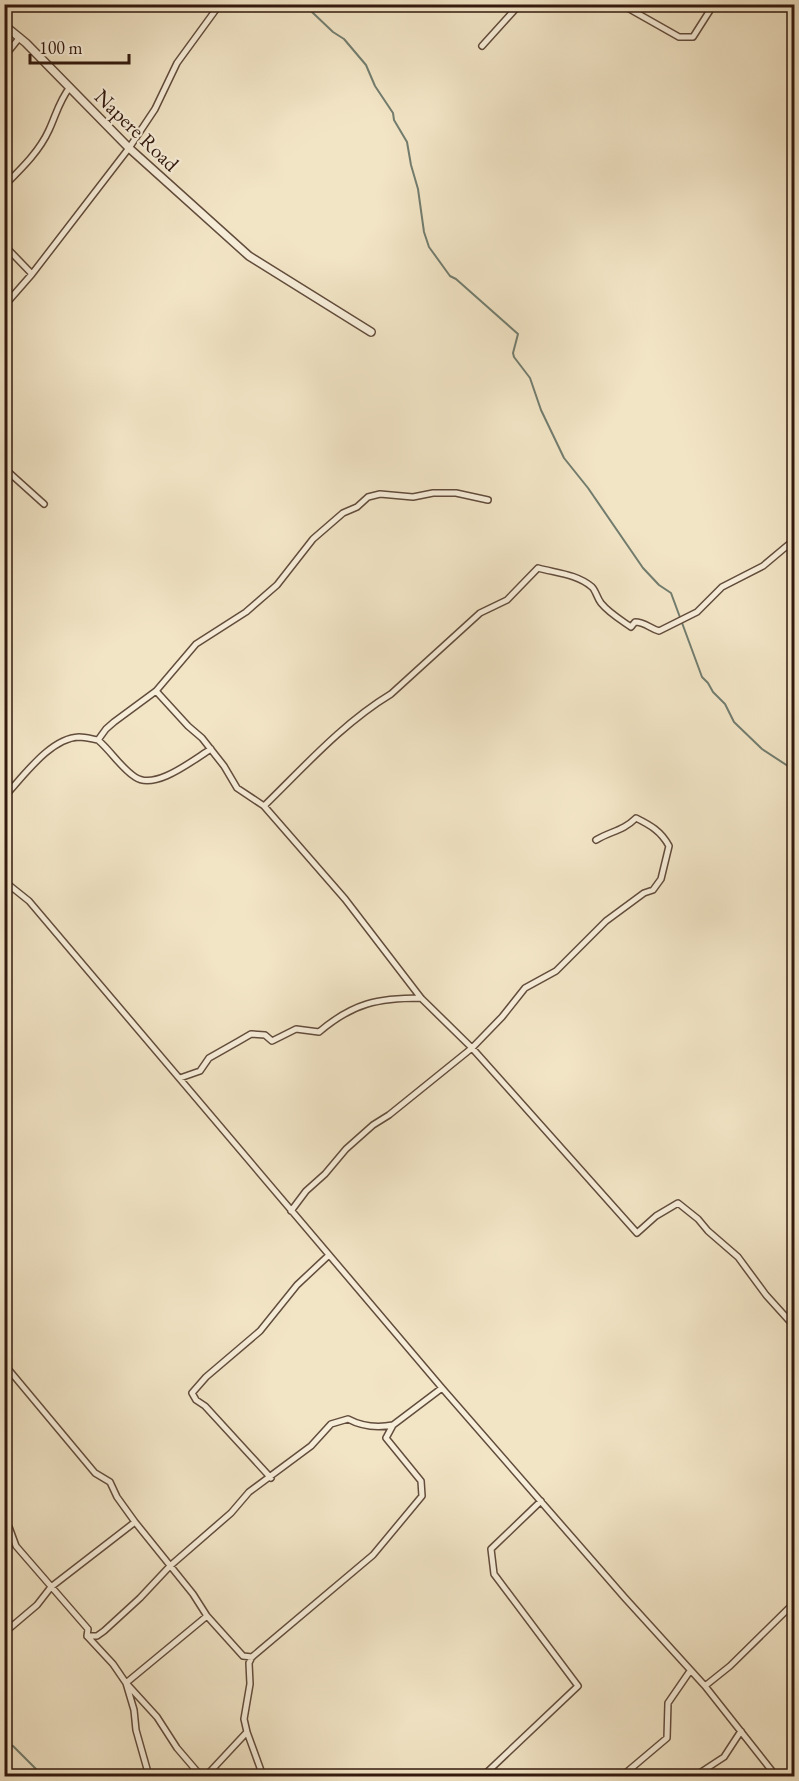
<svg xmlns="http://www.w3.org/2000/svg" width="799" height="1781" font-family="'EB Garamond',serif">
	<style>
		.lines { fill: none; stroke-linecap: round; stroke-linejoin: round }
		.stream { stroke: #727d6f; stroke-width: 2 }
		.minor-casing { stroke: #624c3c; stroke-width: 8 }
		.tertiary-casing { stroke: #624c3c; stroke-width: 10 }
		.minor { stroke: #f7eeda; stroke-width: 5 }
		.tertiary { stroke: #f7eeda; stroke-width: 7 }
		.labels { text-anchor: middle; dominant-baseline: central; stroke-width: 4.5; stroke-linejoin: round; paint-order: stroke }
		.street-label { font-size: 21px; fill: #32190e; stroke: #f7eeda }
	</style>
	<rect width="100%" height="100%" fill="#f2e5c6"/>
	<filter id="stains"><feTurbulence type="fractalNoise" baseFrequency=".00333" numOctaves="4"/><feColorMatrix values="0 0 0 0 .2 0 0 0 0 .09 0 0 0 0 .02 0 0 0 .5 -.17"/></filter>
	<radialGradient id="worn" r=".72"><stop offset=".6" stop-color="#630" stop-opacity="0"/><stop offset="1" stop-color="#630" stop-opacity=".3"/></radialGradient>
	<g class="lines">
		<path class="stream" d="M298 4 312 12 333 32 344 39 366 65 375 86 393 113 394 120 407 142 411 165 418 189 424 232 429 247 450 276 456 279 518 334 513 353 514 357 530 378 541 410 564 458 588 488 643 568 659 585 671 593 702 677 708 683 713 692 725 704 734 722 762 749 794 770
			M4 1742 13 1746 43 1776"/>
		<g class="minor-casing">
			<path id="minor" d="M617 4 626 7 679 37H693L714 4
				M482 46 520 4
				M4 57 20 37
				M4 186C21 169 39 152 49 130 56 115 59 101 70 87
				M4 245 32 274 129 148 155 109 177 63 220 4
				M4 306 32 274
				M4 468 44 504
				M156 691 188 726 202 738 224 766 237 788 264 806 345 899 421 998 472 1048 637 1233 656 1216 678 1203 698 1219 708 1231 738 1257 766 1295 794 1326
				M98 740C111 751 121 768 135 777 155 791 193 760 211 749
				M4 797C23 777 50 738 79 737 85 737 92 739 98 740L106 729 114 722 156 691 196 644 246 612 277 585 313 539 343 513 357 507 368 497 380 494 413 497 433 493H456L488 500
				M264 806C304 767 343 723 391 694L480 613 507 600 538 568C556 573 577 574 592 587 596 591 597 598 601 603 609 613 621 620 631 627L635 622C645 622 649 628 659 631L697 612 722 587 763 566 794 540
				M4 881 29 901 442 1388 625 1598 705 1686 776 1776
				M180 1078 200 1071 209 1058 239 1041 251 1034 265 1035 272 1041 296 1029 319 1032C353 1003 378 998 421 998
				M291 1211 306 1191 325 1174 346 1149 373 1125 389 1115 472 1048 502 1017 525 988 556 971 606 921 644 893 653 890 661 879 669 846C661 831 650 825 636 818 623 831 611 831 596 840
				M4 1364 95 1473 110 1482 117 1497 135 1522 193 1594 207 1616 243 1656 252 1657
				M271 1478 205 1406 196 1400 192 1393 206 1377 260 1331 297 1285 329 1255
				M4 1523 9 1527 16 1546 88 1629 87 1636 113 1664 126 1683 157 1717 177 1748 201 1776
				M4 1633 37 1605 51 1587 135 1522
				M87 1636H97L104 1631 140 1598 170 1566 231 1513 249 1492 311 1446 331 1424 348 1419C363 1427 377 1428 393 1425
				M705 1686 730 1666 794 1603
				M247 1732 263 1776
				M149 1776 136 1730 134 1710 126 1683 207 1616
				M206 1776 247 1732 244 1719 250 1684 249 1663 252 1657 373 1555 422 1496 421 1481 386 1438 393 1425 442 1388
				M483 1776 578 1686 494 1574 491 1549 541 1501
				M622 1776 667 1738 668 1703 690 1671
				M695 1776 724 1757 741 1731"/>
		</g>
		<g class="tertiary-casing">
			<path id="tertiary" d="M4 25 26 43 129 148 249 256 371 332"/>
		</g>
		<use href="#minor" class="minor"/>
		<use href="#tertiary" class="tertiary"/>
	</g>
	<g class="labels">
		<g class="street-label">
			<text transform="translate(137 130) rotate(44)">Napere Road</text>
		</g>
	</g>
	<rect width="799" height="1781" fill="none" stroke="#f2e5c6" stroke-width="24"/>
	<rect x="6" y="6" width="787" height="1769" fill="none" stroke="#32190e" stroke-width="3"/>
	<rect x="12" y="12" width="775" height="1757" fill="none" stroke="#32190e" stroke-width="1.5"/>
	<path d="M30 54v9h99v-9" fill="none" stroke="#32190e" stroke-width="3"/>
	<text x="39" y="54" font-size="18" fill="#32190e" stroke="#f7eeda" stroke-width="4.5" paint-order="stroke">100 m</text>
	<rect width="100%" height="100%" filter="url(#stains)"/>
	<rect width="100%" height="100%" fill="url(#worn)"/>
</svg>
